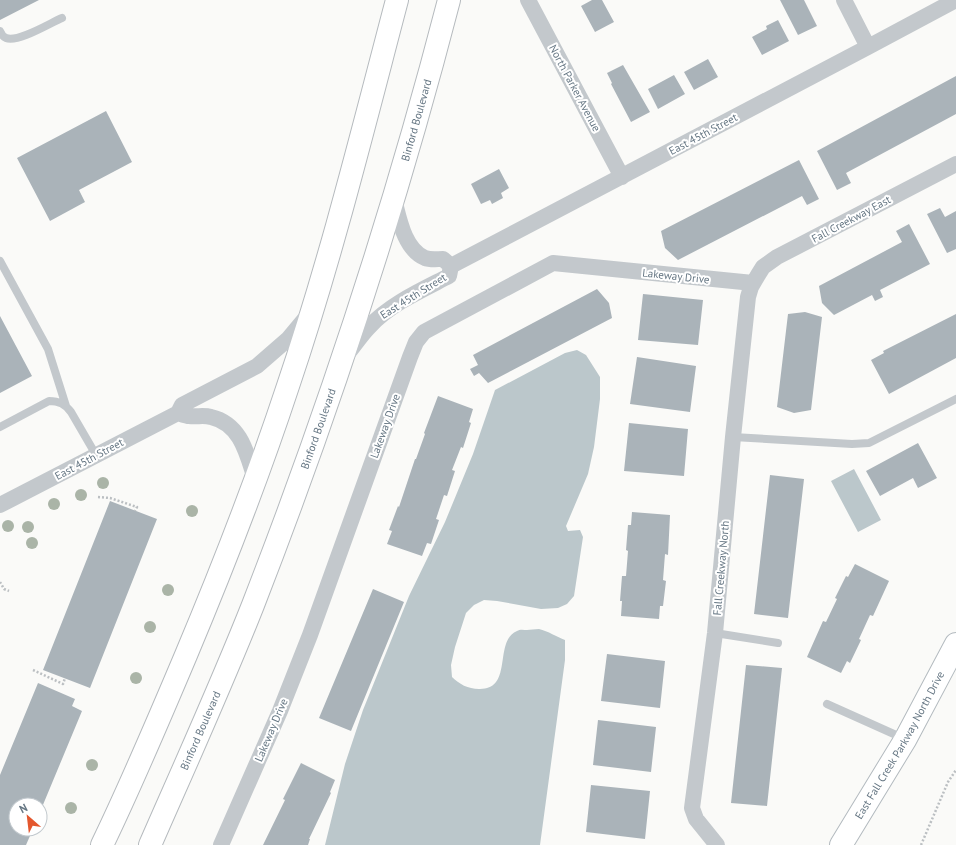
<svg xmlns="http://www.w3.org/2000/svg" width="956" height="845" font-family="'PT Sans',sans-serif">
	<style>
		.water { fill: #bbc7cb }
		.building { fill: #aab3b9 }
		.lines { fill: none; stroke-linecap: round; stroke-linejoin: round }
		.secondary-casing { stroke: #b3babf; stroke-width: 24 }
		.primary-casing { stroke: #b5babe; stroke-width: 24 }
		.path { stroke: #bbbfc2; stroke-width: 2.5; stroke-dasharray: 2 2; stroke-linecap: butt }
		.service { stroke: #c3c8cc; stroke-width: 8 }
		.minor { stroke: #c3c8cc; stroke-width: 16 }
		.secondary { stroke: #fff; stroke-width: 22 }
		.primary { stroke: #fff; stroke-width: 22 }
		.tree { fill: #aab4a7 }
		.labels { text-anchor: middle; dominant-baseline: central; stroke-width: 4; stroke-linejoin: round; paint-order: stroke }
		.street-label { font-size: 11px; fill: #657683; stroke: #fff }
	</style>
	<rect width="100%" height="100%" fill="#fafaf8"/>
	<path class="water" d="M577 350 586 355 600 377V399L594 447 588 474 566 526 568 531 580 530 583 537 574 596 567 604 558 608 541 609 497 601 484 600 474 605 466 613 455 647 451 665 452 677C459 684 468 689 479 689 514 690 493 641 517 631 520 629 524 630 527 630 530 630 535 629 539 629 548 631 557 637 565 640V660L540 845H325L345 764 363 710 409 596 445 522 473 454 495 390 565 353Z
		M854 469 881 520 858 532 831 481Z"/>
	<path class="building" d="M0 0H39L0 20Z
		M592 0H602L614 22 595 32 581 6Z
		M780 0H804L817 26 798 35Z
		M778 20 789 41 762 55 752 37 767 29 766 26Z
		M708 59 718 77 694 90 684 72Z
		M623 65 650 112 631 122 611 84 612 83 607 73Z
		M674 75 685 94 658 109 648 89Z
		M956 76V114L846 173 851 183 837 190 817 151Z
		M106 111 132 162 79 190 85 202 50 221 17 158Z
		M799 160 819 199 807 205 802 196 678 260 665 248 661 231Z
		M499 169 509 188 501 193 503 198 492 204 490 200 481 204 471 184Z
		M940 208 945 217 956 211V249L947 253 927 214Z
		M909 224 930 264 880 290 883 297 875 301 872 295 834 315 822 303 819 286 902 242 896 231Z
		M597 289 609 303 612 318 488 383 479 373 474 376 470 369 478 365 473 355Z
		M643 294 703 300 698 345 638 340Z
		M805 312 822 317 811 410 794 413 777 407 788 314Z
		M956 314V358L889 394 871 360 884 353 883 351Z
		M0 316 32 376 0 393Z
		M637 357 696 366 690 412 630 404Z
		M438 396 473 409 469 422 471 423 463 448 461 447 452 470 455 471 447 496 444 495 436 519 439 520 431 544 427 543 422 556 387 544 392 531 389 530 398 506 399 507 415 459H416L425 434 424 433Z
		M629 423 688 429 684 476 624 471Z
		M918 443 937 478 918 488 913 478 880 496 866 471Z
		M770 475 804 479 788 618 754 614Z
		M110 501 157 519 90 688 43 670Z
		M632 512 670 515 668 555 665 554 663 580 666 581 663 606H660L659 619 621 616 622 601H620L622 576H626L628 551 626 550 628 525H631Z
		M855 564 889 581 873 616 870 615 859 639 861 640 850 663 847 661 841 673 807 657 823 621 826 622 837 599 835 598 846 576 848 577Z
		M373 589 404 602 351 731 319 718Z
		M607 654 665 661 660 708 601 701Z
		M746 665 782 668 767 806 731 803Z
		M38 683 75 699 72 706 82 711 40 812V805H16V829H33L26 845H0V775Z
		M598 720 656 727 651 772 593 765Z
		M301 763 335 780 330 792 331 793 309 839H310L308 845H263L285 800 283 799Z
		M591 785 650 791 645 839 586 832Z"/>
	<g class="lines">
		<g class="secondary-casing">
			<g id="secondary">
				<path id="s1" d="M841 845 905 740 956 644"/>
			</g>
		</g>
		<g class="primary-casing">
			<g id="primary">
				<path d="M102 845C132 783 159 719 186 655 223 567 258 477 288 386 331 259 363 129 397 0"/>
				<path id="s2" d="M150 845C185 765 221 686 253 605 330 407 396 205 449 0"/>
			</g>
		</g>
		<path class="path" d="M98 497 110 498 137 507 135 511
			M0 582 4 589 9 591
			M33 670 63 684 65 678
			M921 845 948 782 956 770"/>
		<path class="service" d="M0 31C1 34 4 37 6 38 18 43 50 23 62 18
			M0 261 48 349 66 406
			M0 427 49 401C59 401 65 404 71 412L96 455
			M733 437 852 444 869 443 956 399
			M715 633 778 643
			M827 704 905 739"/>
		<path class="minor" d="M528 0 622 177
			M844 0 868 47
			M394 199C399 218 404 249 425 258 430 260 437 259 443 259L451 266
			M451 266 868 47 956 0
			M348 353C355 345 361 335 369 327 390 304 422 290 449 276L451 266
			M178 413C181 414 186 416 189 416 197 417 204 415 211 417 241 424 247 454 255 479
			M0 505 178 413 182 405 257 366 288 339 308 315
			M221 845 280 711 310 635 410 357 416 342 424 332 553 263 753 283
			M717 845 696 819 692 808 715 633 733 437 748 297 751 287 758 275 763 267 777 257 956 164"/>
		<use href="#secondary" class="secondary"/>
		<use href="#primary" class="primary"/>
	</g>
	<g class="tree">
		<circle cx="103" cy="483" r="6"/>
		<circle cx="81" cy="495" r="6"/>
		<circle cx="54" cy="504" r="6"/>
		<circle cx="192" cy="511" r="6"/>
		<circle cx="8" cy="526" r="6"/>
		<circle cx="28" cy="527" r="6"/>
		<circle cx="32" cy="543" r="6"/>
		<circle cx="168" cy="590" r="6"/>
		<circle cx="150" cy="627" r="6"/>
		<circle cx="136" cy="678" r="6"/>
		<circle cx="92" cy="765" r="6"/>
		<circle cx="71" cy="808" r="6"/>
	</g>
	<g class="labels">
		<g class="street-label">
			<text transform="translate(575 88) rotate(62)">North Parker Avenue</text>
			<text stroke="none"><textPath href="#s2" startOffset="773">Binford Boulevard</textPath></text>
			<text transform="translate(703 134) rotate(-28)">East 45th Street</text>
			<text transform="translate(851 219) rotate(-28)">Fall Creekway East</text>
			<text transform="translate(676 276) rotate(6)">Lakeway Drive</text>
			<text transform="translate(413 296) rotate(-32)">East 45th Street</text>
			<text transform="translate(385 426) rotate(-70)">Lakeway Drive</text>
			<text stroke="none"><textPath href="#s2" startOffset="449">Binford Boulevard</textPath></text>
			<text transform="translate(89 459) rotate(-28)">East 45th Street</text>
			<text transform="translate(721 568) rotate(-85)">Fall Creekway North</text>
			<text transform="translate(271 730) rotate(-67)">Lakeway Drive</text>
			<text stroke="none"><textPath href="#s2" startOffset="125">Binford Boulevard</textPath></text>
			<text stroke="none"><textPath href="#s1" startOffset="116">East Fall Creek Parkway North Drive</textPath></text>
		</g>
	</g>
	<g transform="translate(28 817) rotate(332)"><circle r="19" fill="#ffffff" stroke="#c1c8cd"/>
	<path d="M0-3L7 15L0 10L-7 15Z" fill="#e4572e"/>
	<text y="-6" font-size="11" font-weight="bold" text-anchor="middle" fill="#657683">N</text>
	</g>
</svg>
